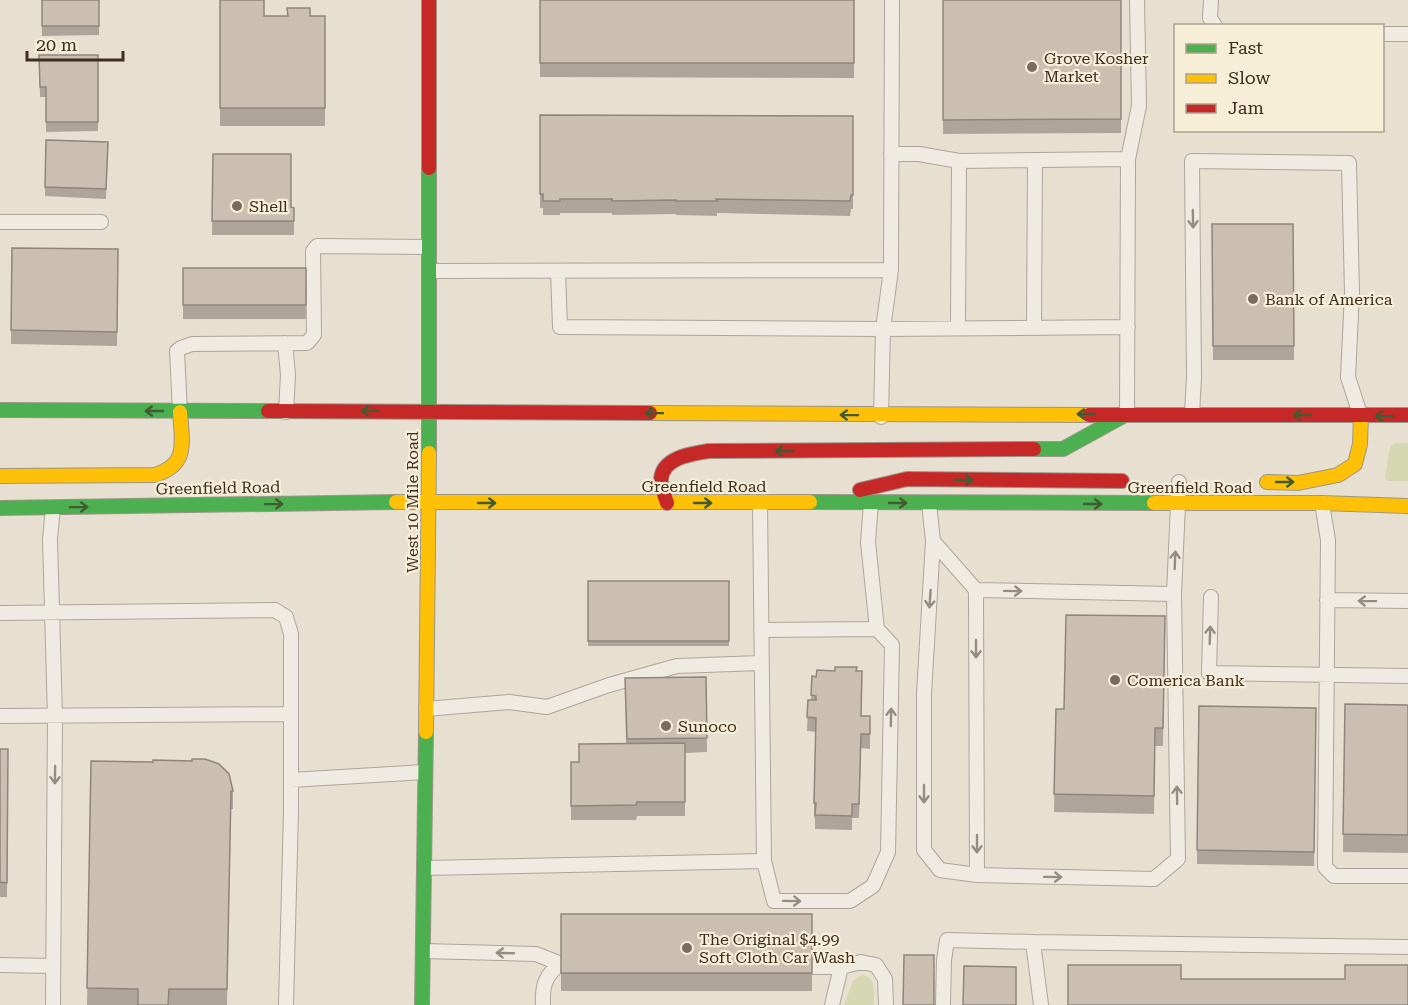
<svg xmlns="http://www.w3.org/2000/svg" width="1408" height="1005" font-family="'Roboto Serif',serif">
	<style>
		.green { fill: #d6d7b3 }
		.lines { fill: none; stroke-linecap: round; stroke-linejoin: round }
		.lane-casing { stroke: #ada599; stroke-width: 16 }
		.fast-casing { stroke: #9c958a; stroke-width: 16 }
		.slow-casing { stroke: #9c958a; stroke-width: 16 }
		.jam-casing { stroke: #9c958a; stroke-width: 16 }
		.lane { stroke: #efebe3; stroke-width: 14 }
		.fast { stroke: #4caf50; stroke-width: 14 }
		.slow { stroke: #ffc107; stroke-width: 14 }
		.jam { stroke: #c62828; stroke-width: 14 }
		.wall { fill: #afa499 }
		.building { fill: #cbbfb2; stroke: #8e867d; stroke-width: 1.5 }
		.oneway { stroke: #968c82 }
		.oneway2 { stroke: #425b31 }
		.poi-dot { fill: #786c5e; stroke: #f7eed8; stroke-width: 2 }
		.labels { text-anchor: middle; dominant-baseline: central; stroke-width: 4.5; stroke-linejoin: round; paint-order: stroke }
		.poi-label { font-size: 16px; fill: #3d2e20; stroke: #f7eed8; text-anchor: start }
		.street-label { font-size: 16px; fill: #3d2e20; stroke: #f7eed8 }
	</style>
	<rect width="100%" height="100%" fill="#e7e0d1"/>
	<path class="green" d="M1394 443H1408V481H1387L1385 477 1390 447Z
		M862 975C877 978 874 992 874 1005H844L853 981Z"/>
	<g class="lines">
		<g class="lane-casing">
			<path id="lane" d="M1211 0 1210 18 1215 26
				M1382 34H1408
				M891 154H919L959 161 1128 159
				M0 222H101
				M430 271 891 270
				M558 271 560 327 883 329 1128 327
				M958 328 959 161
				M1034 328 1035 160
				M285 343 288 375 286 412
				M180 412 177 351 181 348 192 344 307 343 314 335 313 251 317 246 429 247
				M1127 414 1128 159 1139 106 1137 0
				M1192 414 1194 377 1192 161 1349 163 1352 293 1348 377 1360 414
				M881 417 883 329 891 270 892 0
				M760 503 764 861 774 901H850L873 886 888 852 892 645 877 629 868 542 871 503
				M929 503 933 541 976 590 1174 594 1179 482
				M1322 503 1328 540 1325 867 1334 876H1408
				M53 508 50 539 55 717 53 1005
				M933 541 924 694V850L940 870 977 875 1154 879 1178 859 1174 594
				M976 590 977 875
				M1211 597 1209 673 1408 676
				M1327 600 1408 601
				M0 613 275 610 286 617 291 634V811L286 1005
				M761 630 877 629
				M426 709 509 702 547 707 609 685 677 666 761 663
				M0 716 291 714
				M291 780 425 772
				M424 868 764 861
				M1033 942 1408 947
				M423 951 536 954 561 964
				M0 965 53 966
				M813 967H841L861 962 876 965 885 979 886 1005
				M543 1005C542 987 545 974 561 964
				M832 1005 841 967
				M943 1005 944 960 947 940 1033 942 1041 1005"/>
		</g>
		<g class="fast-casing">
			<path id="fast" d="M429 168V453
				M0 410 268 411
				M1034 449H1063L1123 416
				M810 502 1154 503
				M0 508 396 502
				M422 1005 426 732"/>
		</g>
		<g class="slow-casing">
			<path id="slow" d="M650 413 1089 415
				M0 476 154 475C189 465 182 442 180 412
				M1267 482 1298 483 1338 475 1355 464 1360 444 1361 416
				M396 502H810
				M1154 503H1321L1408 506
				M426 732 429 453"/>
		</g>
		<g class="jam-casing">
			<path id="jam" d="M429 0V168
				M268 411 650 413
				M1089 415H1408
				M860 490 907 479 1122 481
				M667 503C665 496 660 486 661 479 663 457 692 454 709 451L1034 449"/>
		</g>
		<use href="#lane" class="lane"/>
		<use href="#fast" class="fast"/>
		<use href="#slow" class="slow"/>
		<use href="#jam" class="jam"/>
	</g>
	<path class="wall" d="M42 0H99V35L42 36Z
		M220 0 264 16H325V126H220Z
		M540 0H854V78L540 77Z
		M943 0H1121V133L943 134Z
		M39 55H98V131L46 132V97H40Z
		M540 115 853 116V209H851L850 216 717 213V216L676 215V214L612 215V213H560V215H543V208H540Z
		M46 140 108 142 106 199 45 196Z
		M213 154 291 207 294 208V235H212Z
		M1212 224H1293L1294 360H1213Z
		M12 248 118 249 117 346 11 344Z
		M183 268H306V319H183Z
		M588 581H729V646H588Z
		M1165 616 1163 746H1155L1154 814 1054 812 1056 709H1064Z
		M856 671 862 685 861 716H870V749L861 748 859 818H852V830L815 829V818L814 817V803L816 732 807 731 808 700H811L812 676 816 677Z
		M706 677 707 752 685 753V816H637L636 820H571V762H579L626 744 625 678Z
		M1345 704 1408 705V853L1343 852Z
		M1199 706 1316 708 1314 866 1197 864Z
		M0 749H8L7 897H0Z
		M91 761 233 791V809H231L227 1005H87Z
		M561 914H812V991H561Z"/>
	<path class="building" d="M42 0H99V26H42Z
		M220 0H264V16H288L287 8H310V16H325V108H220Z
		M540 0H854V63H540Z
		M943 0H1121V119L943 120Z
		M39 55H98V122H46V87H40Z
		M540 115 853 116V195H851L850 201 716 199 717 201H676V200L612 201V199H560V201H543V194H540Z
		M46 140 108 142 106 189 45 187Z
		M213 154H291V207L294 208V221H212Z
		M1212 224H1293L1294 346H1213Z
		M12 248 118 249 117 332 11 330Z
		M183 268H306V305H183Z
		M588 581H729V641H588Z
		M1066 615 1165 616 1163 728H1155L1154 796 1054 794 1056 709H1064Z
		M835 667H857L856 671H862L861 716H870V734H861L859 804H852V816L815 815 816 803H814L816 718 807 717 808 700H816V696L811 695 812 676 816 677 817 670 835 671Z
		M706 677 707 738 627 739 625 678Z
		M1345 704 1408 705V835L1343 834Z
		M1199 706 1316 708 1314 852 1197 850Z
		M685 743V802H637L636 805 571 806V762H579V744Z
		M0 749H8L7 883 0 882Z
		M192 759H205L219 764 229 774 233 791H231L227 989H169L168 1005H138V989L87 988 91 761 153 762V760L192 761Z
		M561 914H812V973H561Z
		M904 955H934V1005H903Z
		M1068 965H1181V979H1345V965H1408V1005H1068Z
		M964 966 1016 967V1005H963Z"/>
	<defs><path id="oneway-shaft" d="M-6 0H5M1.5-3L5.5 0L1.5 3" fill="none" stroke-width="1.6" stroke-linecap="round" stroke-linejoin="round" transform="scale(1.5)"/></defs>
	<g class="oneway">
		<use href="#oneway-shaft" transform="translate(1193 219) rotate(89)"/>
		<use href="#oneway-shaft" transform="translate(1175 560) rotate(-88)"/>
		<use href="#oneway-shaft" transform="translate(1013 591) rotate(1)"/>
		<use href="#oneway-shaft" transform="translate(930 599) rotate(94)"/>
		<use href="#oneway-shaft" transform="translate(1367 601) rotate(-179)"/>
		<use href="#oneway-shaft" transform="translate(1210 635) rotate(-88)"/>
		<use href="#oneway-shaft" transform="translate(976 649) rotate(90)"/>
		<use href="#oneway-shaft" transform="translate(891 717) rotate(-89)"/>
		<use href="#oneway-shaft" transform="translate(55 775) rotate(91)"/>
		<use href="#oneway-shaft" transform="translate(924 794) rotate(90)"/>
		<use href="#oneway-shaft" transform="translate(1177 795) rotate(-91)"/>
		<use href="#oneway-shaft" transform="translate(977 844) rotate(90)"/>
		<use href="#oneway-shaft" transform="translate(1053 877) rotate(1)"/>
		<use href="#oneway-shaft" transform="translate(792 901) rotate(1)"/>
		<use href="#oneway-shaft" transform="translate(505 953) rotate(-178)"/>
	</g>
	<g class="oneway2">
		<use href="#oneway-shaft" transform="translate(154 411) rotate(-180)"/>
		<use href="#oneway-shaft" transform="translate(370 411) rotate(179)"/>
		<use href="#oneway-shaft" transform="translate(654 413) rotate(-179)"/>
		<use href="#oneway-shaft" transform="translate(1086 414) rotate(180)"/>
		<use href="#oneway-shaft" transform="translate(849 415) rotate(-179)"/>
		<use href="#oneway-shaft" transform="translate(1302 415) rotate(-179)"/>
		<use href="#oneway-shaft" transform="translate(1384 416) rotate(179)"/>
		<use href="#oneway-shaft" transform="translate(784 451) rotate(180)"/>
		<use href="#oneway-shaft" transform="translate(964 480)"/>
		<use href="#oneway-shaft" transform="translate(1285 482)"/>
		<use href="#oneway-shaft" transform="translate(487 503)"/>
		<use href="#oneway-shaft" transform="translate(703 503)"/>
		<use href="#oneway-shaft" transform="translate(898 503)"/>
		<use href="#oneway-shaft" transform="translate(274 504) rotate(-1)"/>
		<use href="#oneway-shaft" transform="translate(1093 504)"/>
		<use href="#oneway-shaft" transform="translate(79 507) rotate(-1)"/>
	</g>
	<g class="poi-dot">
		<circle cx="1032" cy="67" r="6"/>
		<circle cx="237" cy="206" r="6"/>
		<circle cx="1253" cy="299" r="6"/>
		<circle cx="1115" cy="680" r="6"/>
		<circle cx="666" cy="726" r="6"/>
		<circle cx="687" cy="948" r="6"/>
	</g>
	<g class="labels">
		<g class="poi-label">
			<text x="1044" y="58">Grove Kosher<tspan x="1044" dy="18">Market</tspan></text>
			<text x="249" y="206">Shell</text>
			<text x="1265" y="299">Bank of America</text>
			<text x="1127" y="680">Comerica Bank</text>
			<text x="678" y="726">Sunoco</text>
			<text x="699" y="939">The Original $4.99<tspan x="699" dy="18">Soft Cloth Car Wash</tspan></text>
		</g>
		<g class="street-label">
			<text x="704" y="486">Greenfield Road</text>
			<text x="1190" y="487">Greenfield Road</text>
			<text transform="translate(218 488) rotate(-1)">Greenfield Road</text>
			<text transform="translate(412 502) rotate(-90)">West 10 Mile Road</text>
		</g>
	</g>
	<rect x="1174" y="24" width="210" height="108" fill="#f7eed8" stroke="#ada18e" stroke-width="1.5"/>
	<rect x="1186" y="44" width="30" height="9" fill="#4caf50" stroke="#ada18e" stroke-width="1.5"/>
	<text x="1228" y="54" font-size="18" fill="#3d2e20">Fast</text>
	<rect x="1186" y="74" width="30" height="9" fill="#ffc107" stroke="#ada18e" stroke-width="1.5"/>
	<text x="1228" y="84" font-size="18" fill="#3d2e20">Slow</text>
	<rect x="1186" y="104" width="30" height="9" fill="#c62828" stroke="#ada18e" stroke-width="1.5"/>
	<text x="1228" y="114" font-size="18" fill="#3d2e20">Jam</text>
	<path d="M27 51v9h96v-9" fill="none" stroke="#3d2e20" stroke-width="3"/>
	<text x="36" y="51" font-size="18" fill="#3d2e20" stroke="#f7eed8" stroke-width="4.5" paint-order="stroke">20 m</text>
</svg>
